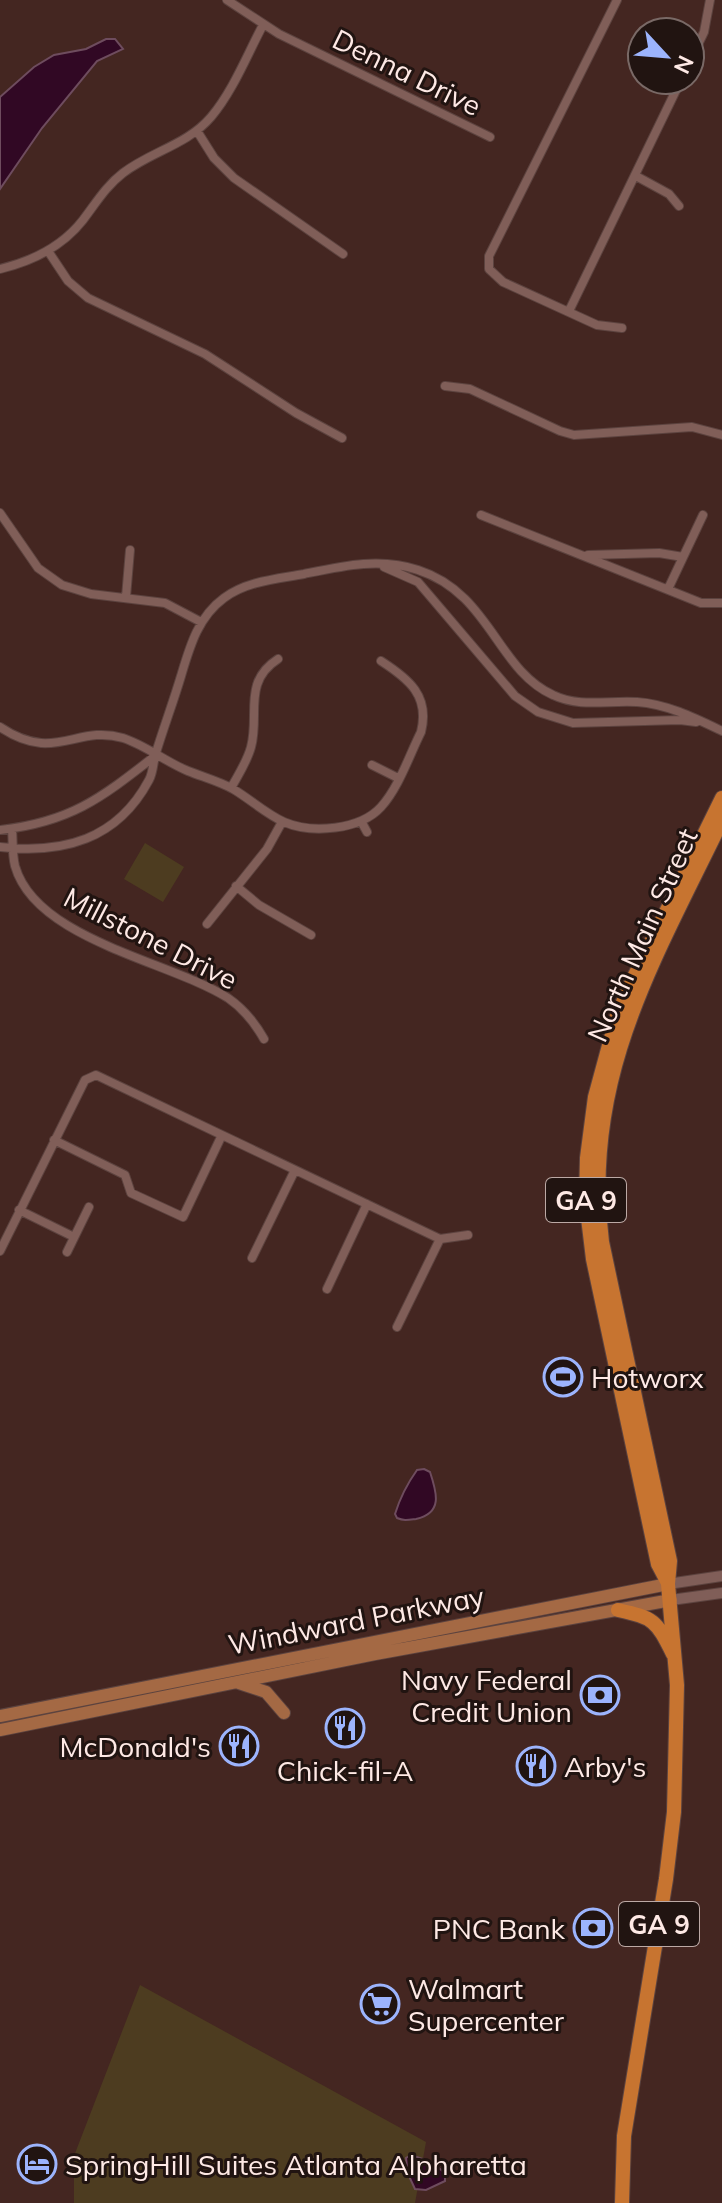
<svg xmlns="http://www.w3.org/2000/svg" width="722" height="2203" font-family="Mulish,sans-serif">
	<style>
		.green { fill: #4d3c20 }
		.water { fill: #310824; stroke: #6e4c5e; stroke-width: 2 }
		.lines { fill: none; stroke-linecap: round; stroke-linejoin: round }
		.minor-casing { stroke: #5c433f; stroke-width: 10 }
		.tertiary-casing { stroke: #5c433f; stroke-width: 12 }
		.secondary-casing { stroke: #5c433f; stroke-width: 14 }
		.primary-casing { stroke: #5c433f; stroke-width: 16 }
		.minor { stroke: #805e58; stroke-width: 8 }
		.tertiary { stroke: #805e58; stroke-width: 10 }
		.secondary { stroke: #a46944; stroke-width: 12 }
		.primary { stroke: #c77430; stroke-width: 14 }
		.labels { text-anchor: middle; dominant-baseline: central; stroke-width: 6; stroke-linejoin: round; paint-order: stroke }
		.shield { fill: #211411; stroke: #bca9a5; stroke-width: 2 }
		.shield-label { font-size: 26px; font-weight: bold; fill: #fee9e5 }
		.street-label { font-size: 28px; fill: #fee9e5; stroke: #211411 }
		.poi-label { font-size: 28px; fill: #fee9e5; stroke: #211411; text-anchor: start }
	</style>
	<rect width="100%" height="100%" fill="#442621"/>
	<path class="green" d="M145 843 184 867 163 902 124 879Z
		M140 1985 426 2142 415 2203H74V2156Z"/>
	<path class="water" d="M106 39H115L123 49 97 61 42 128 0 189V97L34 67 54 55 86 49Z
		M424 1469 430 1472C437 1493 443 1513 416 1519 408 1520 404 1521 397 1518L395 1514C400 1498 407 1484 417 1470Z
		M411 2155 431 2162 445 2173V2181L426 2190 415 2189 408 2174 406 2158Z"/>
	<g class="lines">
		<g class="minor-casing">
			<path id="minor" d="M227 0 279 34 490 137
				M617 0 489 256V269L503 282 597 325 622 328
				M690 61 704 32 710 0
				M197 131 214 158 234 178 343 254
				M636 176 669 194 679 206
				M48 251 68 281 88 298 205 354 296 413 342 438
				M0 269C33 261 62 247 83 220 96 203 106 186 123 173 152 151 187 145 211 117 233 91 247 55 263 25
				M569 311 681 80
				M445 386 470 389 560 431 574 435 692 427 722 435
				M0 513 38 568 62 585 91 594 165 603 201 622
				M481 515 701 603H722
				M588 555 659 553 683 557
				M384 567 418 582 515 696 538 712 573 723 680 720 696 722
				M668 589 703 515
				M126 597 130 550
				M0 727C55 764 76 724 123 738 145 745 166 762 188 771 203 777 218 781 233 789 250 799 266 814 284 822 312 834 360 830 381 807 399 787 409 756 421 732 430 696 409 679 381 661
				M372 765 398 778
				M231 788C238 775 247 762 251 747 260 715 242 682 278 659
				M361 821 367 832
				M12 829C13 841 12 854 15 866 36 940 170 961 228 998 244 1009 255 1023 264 1039
				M0 830C71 822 101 798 155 756
				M0 847C63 854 117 840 149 780 153 773 153 764 155 756 163 729 173 703 181 676 190 646 198 617 224 598 247 581 277 579 304 574 342 566 380 557 418 570 490 593 497 670 553 695 580 708 609 700 637 702 667 704 695 718 722 731
				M236 886 259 905 311 935
				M207 924 267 849 282 822
				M54 1140 125 1175 131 1193 183 1217 222 1135
				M19 1210 74 1237
				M0 1251 85 1080 96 1075 440 1239 468 1235
				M67 1252 89 1207
				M252 1258 295 1170
				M327 1289 367 1204
				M397 1327 440 1239"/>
		</g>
		<g class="tertiary-casing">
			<path id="tertiary" d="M668 1584 722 1576
				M671 1600 722 1593"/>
		</g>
		<g class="secondary-casing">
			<path id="secondary" d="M239 1683 266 1692 284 1713
				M0 1716 668 1584
				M0 1730 375 1654 671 1600"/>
		</g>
		<g class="primary-casing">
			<path id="primary" d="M668 1583 658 1564 593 1259 586 1201 587 1158 595 1097 617 1016 634 977 722 798
				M618 1610C654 1618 656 1620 673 1654
				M622 2203 624 2136 666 1879 674 1812 677 1685 668 1584 670 1561 602 1242C581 1079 654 961 722 820"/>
		</g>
		<use href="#minor" class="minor"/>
		<use href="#tertiary" class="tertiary"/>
		<use href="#secondary" class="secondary"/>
		<use href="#primary" class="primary"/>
	</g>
	<defs>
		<g id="stadium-ring" transform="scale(2)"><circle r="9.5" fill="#211411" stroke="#9cb4fd" stroke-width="1.5"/><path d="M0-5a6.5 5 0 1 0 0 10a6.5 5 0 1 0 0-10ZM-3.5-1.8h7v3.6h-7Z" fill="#9cb4fd"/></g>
		<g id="bank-ring" transform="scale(2)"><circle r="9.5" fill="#211411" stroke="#9cb4fd" stroke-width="1.5"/><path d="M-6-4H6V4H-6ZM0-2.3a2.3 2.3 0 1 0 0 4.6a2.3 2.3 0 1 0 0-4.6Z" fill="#9cb4fd"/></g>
		<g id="restaurant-ring" transform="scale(2)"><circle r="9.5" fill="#211411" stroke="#9cb4fd" stroke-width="1.5"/><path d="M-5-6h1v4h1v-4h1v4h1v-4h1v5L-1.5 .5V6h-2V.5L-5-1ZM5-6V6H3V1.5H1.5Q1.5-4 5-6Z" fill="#9cb4fd"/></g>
		<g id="supermarket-ring" transform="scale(2)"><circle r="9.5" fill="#211411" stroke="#9cb4fd" stroke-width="1.5"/><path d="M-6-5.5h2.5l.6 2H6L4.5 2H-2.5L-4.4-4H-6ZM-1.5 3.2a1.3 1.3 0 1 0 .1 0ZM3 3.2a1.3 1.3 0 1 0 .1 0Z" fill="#9cb4fd"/></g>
		<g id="hotel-ring" transform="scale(2)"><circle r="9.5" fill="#211411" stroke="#9cb4fd" stroke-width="1.5"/><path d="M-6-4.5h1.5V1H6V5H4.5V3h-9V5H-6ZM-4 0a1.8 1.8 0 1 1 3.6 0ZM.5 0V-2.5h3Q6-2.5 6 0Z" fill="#9cb4fd"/></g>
	</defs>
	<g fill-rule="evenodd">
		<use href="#stadium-ring" x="563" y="1377"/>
		<use href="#bank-ring" x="600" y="1695"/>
		<use href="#restaurant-ring" x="345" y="1728"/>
		<use href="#restaurant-ring" x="239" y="1746"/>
		<use href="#restaurant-ring" x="536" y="1766"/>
		<use href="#bank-ring" x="593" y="1928"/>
		<use href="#supermarket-ring" x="380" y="2004"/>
		<use href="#hotel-ring" x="37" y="2164"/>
	</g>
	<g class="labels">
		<g class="shield">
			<rect x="546" y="1178" width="80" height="44" rx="6"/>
			<rect x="619" y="1902" width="80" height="44" rx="6"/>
		</g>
		<g class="shield-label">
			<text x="586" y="1200">GA 9</text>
			<text x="659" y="1924">GA 9</text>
		</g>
		<g class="street-label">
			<text transform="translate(407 72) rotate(26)">Denna Drive</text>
			<text transform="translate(642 935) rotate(-66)">North Main Street</text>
			<text transform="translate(151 938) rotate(27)">Millstone Drive</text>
			<text transform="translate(356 1620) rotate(-11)">Windward Parkway</text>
		</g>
		<g class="poi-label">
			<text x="591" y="1377">Hotworx</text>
			<text x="572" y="1679" text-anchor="end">Navy Federal<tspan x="572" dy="32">Credit Union</tspan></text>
			<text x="211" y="1746" text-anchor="end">McDonald's</text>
			<text x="564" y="1766">Arby's</text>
			<text x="345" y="1770" text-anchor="middle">Chick-fil-A</text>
			<text x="565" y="1928" text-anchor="end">PNC Bank</text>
			<text x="408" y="1988">Walmart<tspan x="408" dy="32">Supercenter</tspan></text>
			<text x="65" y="2164">SpringHill Suites Atlanta Alpharetta</text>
		</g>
	</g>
	<g transform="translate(666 56) rotate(116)"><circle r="38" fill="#211411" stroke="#796966" stroke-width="2"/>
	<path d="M0-6L14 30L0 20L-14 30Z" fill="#9cb4fd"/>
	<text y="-12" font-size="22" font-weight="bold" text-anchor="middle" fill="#fee9e5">N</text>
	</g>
</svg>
